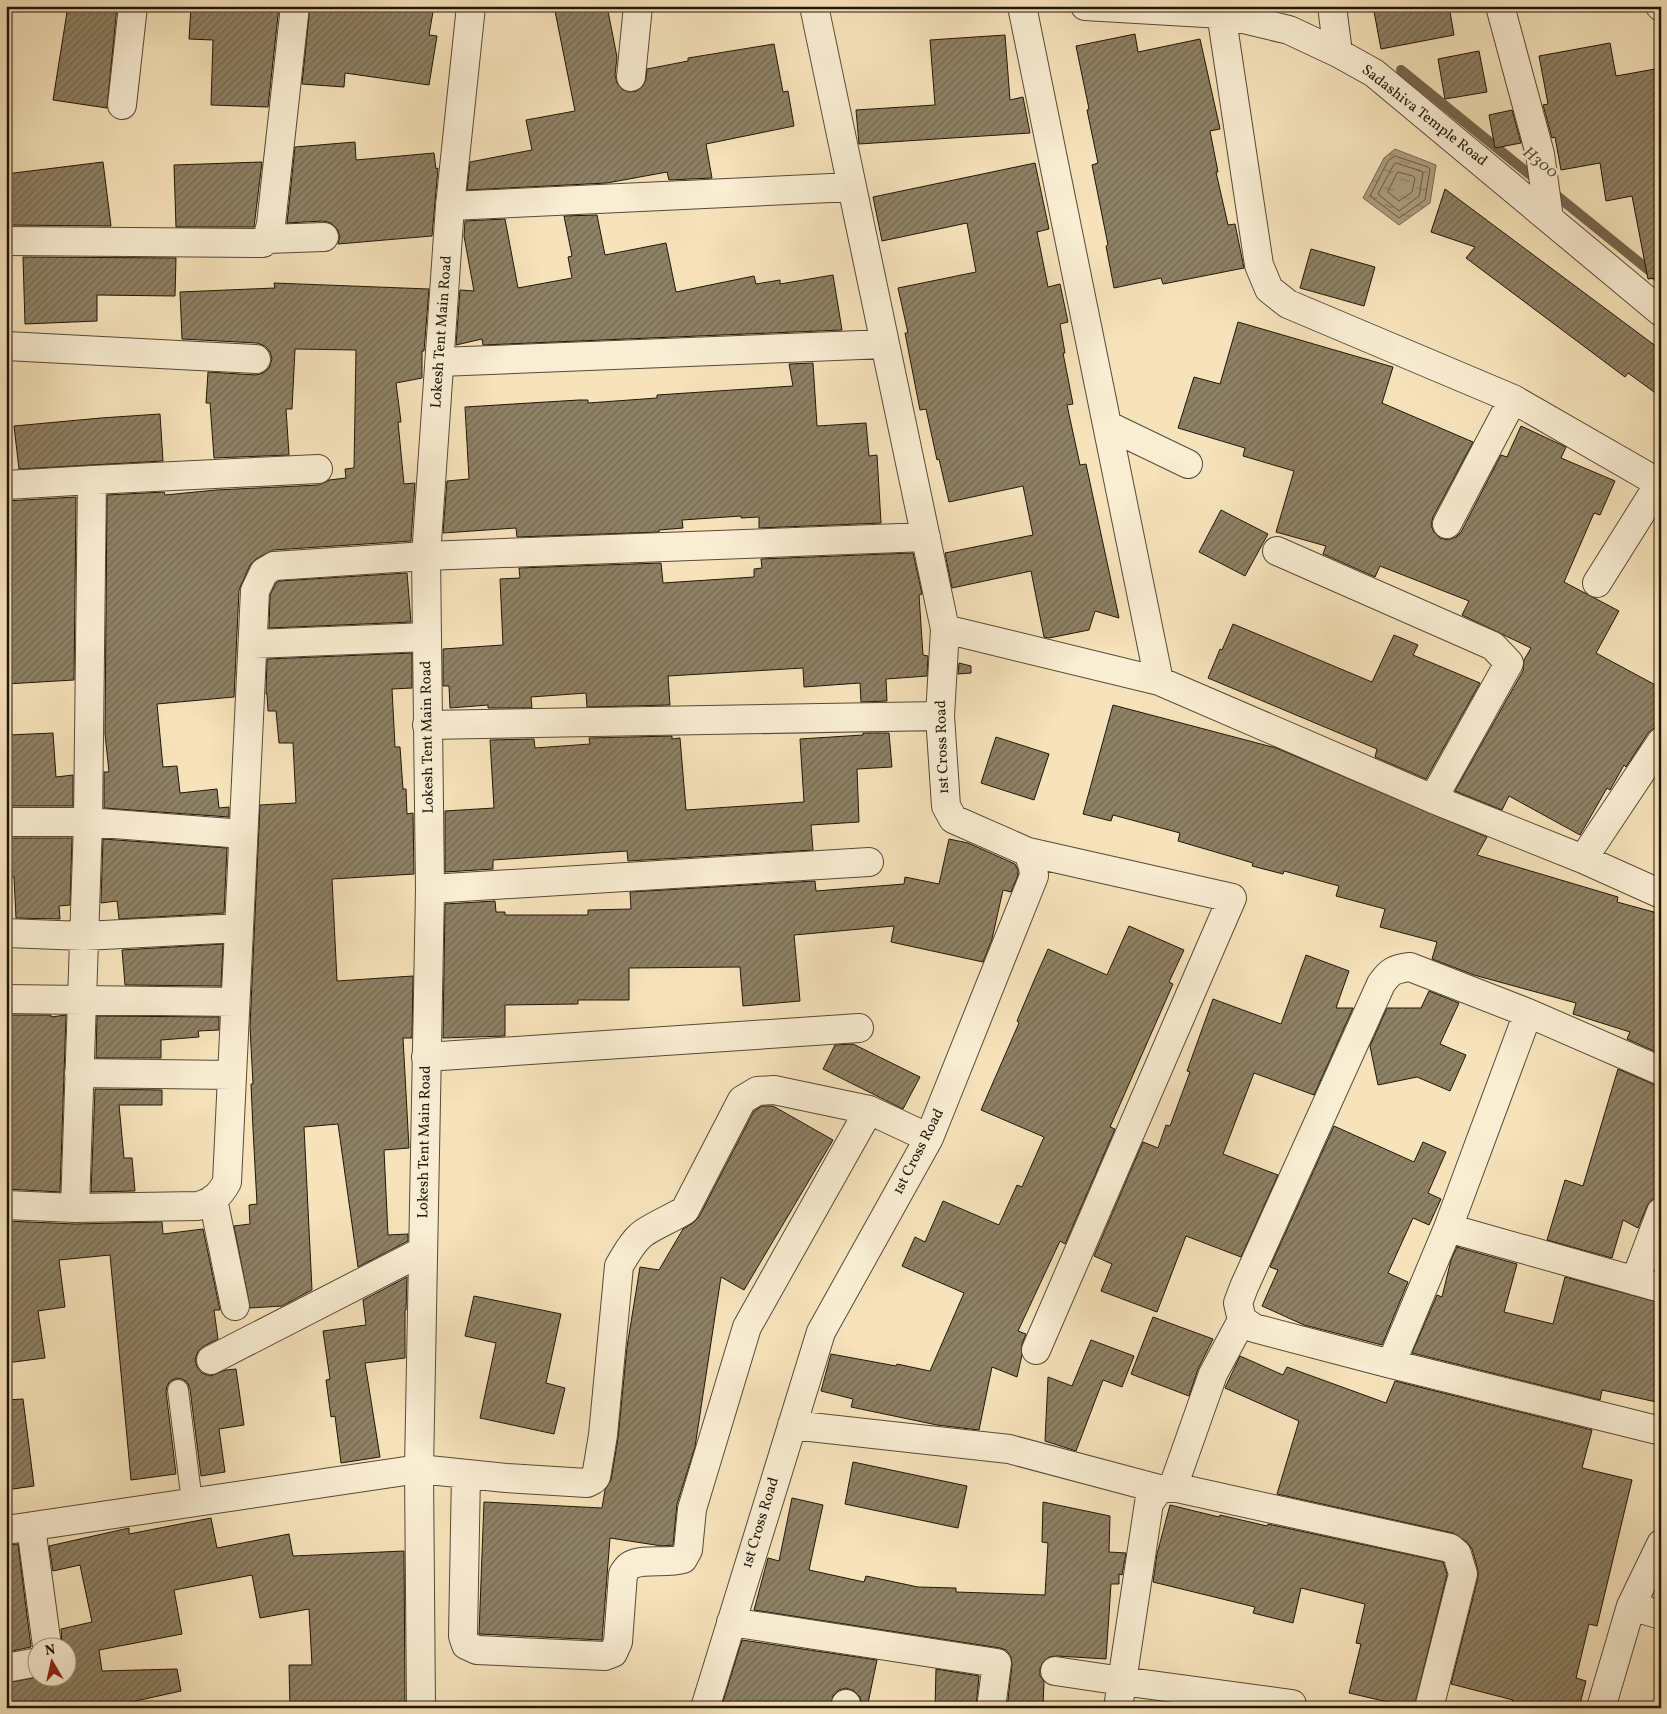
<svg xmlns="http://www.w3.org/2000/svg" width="1667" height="1714" font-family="Vollkorn,serif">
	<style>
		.water { fill: url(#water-ripples); stroke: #75674f }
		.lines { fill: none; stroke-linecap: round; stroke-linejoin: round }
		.shore { stroke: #665a43; stroke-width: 1 }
		.stream { stroke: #75674f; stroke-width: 10 }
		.building { fill: url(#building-hatch); stroke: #201608 }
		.service-casing { stroke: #564935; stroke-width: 22 }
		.minor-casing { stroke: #564935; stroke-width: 30 }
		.tertiary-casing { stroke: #564935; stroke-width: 30 }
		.service { stroke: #f9edd3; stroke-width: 20 }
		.minor { stroke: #f9edd3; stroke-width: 28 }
		.tertiary { stroke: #f9edd3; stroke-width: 28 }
		.labels { text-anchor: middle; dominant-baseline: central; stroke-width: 4.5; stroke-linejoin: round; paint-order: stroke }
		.street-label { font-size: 15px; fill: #201608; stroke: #f9edd3 }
		.water-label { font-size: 16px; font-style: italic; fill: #584c37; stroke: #f9edd3 }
	</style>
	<defs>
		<pattern id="water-ripples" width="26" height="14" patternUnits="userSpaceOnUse" patternTransform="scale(1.25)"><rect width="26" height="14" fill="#ad9d7e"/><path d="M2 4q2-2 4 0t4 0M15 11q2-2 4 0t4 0" fill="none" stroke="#8c7f65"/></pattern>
		<pattern id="building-hatch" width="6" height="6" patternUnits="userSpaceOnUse" patternTransform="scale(1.25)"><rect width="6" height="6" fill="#8f8165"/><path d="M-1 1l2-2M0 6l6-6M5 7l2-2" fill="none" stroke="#746951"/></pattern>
	</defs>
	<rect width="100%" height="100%" fill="#f6e3bb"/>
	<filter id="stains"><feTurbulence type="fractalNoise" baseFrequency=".004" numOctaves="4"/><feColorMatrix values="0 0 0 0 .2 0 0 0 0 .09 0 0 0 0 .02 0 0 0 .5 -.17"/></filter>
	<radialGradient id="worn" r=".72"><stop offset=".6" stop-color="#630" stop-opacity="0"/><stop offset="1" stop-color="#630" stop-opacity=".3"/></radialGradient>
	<path class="water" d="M1395 149 1436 165 1430 203 1399 225 1363 198 1384 158Z"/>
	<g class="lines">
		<path class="shore" d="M1395 156 1428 167 1430 169 1425 200 1399 218 1370 196 1388 161Z
			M1396 163 1421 171 1423 173 1419 196 1399 211 1378 194 1393 166Z
			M1398 172 1413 176 1415 178 1412 192 1399 201 1388 192Z"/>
		<path class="stream" d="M1401 70 1539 182
			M1551 191 1661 280"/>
	</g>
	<path class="building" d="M68 6H117L107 108 53 100Z
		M191 6H279L268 107 211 105 213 40 189 39Z
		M310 6H434L429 35 437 36 429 85 345 73 344 87 302 84Z
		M554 6H607L617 57 615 75 617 83 622 89 629 92 637 91 643 86 646 79 647 69 688 61V58L774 44 783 92 788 91 794 126 706 144 712 178 669 180 667 172 607 183 467 190 470 162 532 150 526 120 575 111Z
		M1373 6H1449L1454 35 1381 49Z
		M1135 34 1138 52 1200 39 1220 129 1210 131 1218 172H1216L1228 225 1235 224 1244 268 1163 284 1161 278 1114 288 1106 246 1108 245 1092 165 1098 163 1087 110 1089 109 1076 46Z
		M1005 35 1010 100 1023 97 1030 133 859 144 856 110 935 105 930 40Z
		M1610 43 1616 76 1661 68V277L1648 279 1632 196 1606 201 1600 163 1561 170 1555 137 1552 138 1543 105 1548 104 1539 56Z
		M1479 51 1487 92 1445 99 1438 59Z
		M1512 110 1521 143 1495 148 1489 115Z
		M355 142 356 160 434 153 436 169 438 168 432 236 338 244 340 236 337 229 331 223 323 221 287 223 295 147Z
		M103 162 111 226 6 225V174Z
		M262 162 254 227H176L174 165Z
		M1035 163 1049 229 1037 232 1048 287 1060 284 1068 322 1060 324 1065 353H1063L1073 404 1067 405 1080 465 1086 464 1119 618 1095 611 1089 630 1049 638 1044 637 1031 571 952 588 945 553 1033 535 1023 486 949 502 939 459 937 460 926 409 920 410 905 333H908L898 288 976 272 967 223 882 241 873 197Z
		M1445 189 1661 350V397L1628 373 1625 377 1466 258 1475 247 1431 232Z
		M597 215 605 255 666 243 676 292 754 276 756 284 780 280V284L833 275 842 330 483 345 482 339 456 345 460 290 474 291 464 236 465 221 505 219 518 288 572 278 568 257 572 256 564 216Z
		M1311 249 1375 267 1364 306 1300 288Z
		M23 257 176 258 175 296 97 295V321L25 324Z
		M274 283 429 289 424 351H422V378L396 383 401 422H398L404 484 415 483 411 541 273 550 256 559 250 565 239 590 234 697 157 704 163 767 177 766 180 793 217 789 219 808 229 807V817L104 808V772H109L105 734 107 495 164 492 165 495 216 490 319 485 329 480 346 478 345 469 354 468 356 350 295 349 292 409H286L289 455 214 458 210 403H206L208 372 256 375 263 373 269 368 272 359 270 352 265 346 257 343 182 339 180 292 275 288Z
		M1238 322 1393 367 1382 403 1473 442 1433 517 1431 525 1434 532 1440 538 1448 540 1456 537 1461 532 1501 455 1507 457 1521 426 1566 447 1561 458 1615 481 1600 515 1594 513 1564 582 1619 611 1596 653 1661 688V727L1654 728 1648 733 1626 767 1624 765 1610 790 1607 788 1580 835 1509 796 1502 810 1455 791 1523 671 1524 660 1531 648 1462 615 1469 601 1380 566 1375 577 1323 554 1326 546 1276 532 1294 471 1243 456 1245 448 1178 428 1194 377 1220 384Z
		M813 363 817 426 866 423 869 456 877 455 881 523 759 528V517L741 518V516L682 520 683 528 659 530V532L517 537 516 528 443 533 447 481 469 479 465 407 579 400H588V403L657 398V395L793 386 789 364Z
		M160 414 163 461 19 469 14 426 101 418Z
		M76 497 74 680 6 684V501Z
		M1221 510 1268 534 1245 576 1199 552Z
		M913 553 922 594 919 595 923 655 928 656 927 676 886 679 887 701 861 702 860 683 804 687 803 668 668 676 670 705 587 707 586 693 531 697 532 708H488V705L450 708 449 686H443V649L503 645 500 579 520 578 519 568 661 563 663 583 754 577V569L762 568 761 559Z
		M407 573 411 622 269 628 270 595 276 583 279 581Z
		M1233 624 1372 682 1394 635 1418 645 1413 655 1480 683 1426 779 1375 757 1377 749 1208 678 1220 649 1222 650Z
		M412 653V688L392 689 395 747H400L403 789H406L407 814 413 813 414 874 332 879 337 981 413 976 412 1038H403L409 1148 384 1150 388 1235 408 1234V1241L358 1267 338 1124 304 1127 312 1290 282 1306 250 1308 234 1226 250 1224 249 1205 257 1204 253 1129 251 1084H253L250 1027 260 805 296 803 293 743H279L276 711H268L267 694H266L267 659Z
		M959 663 971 666V673L958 674Z
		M1113 705 1276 748 1487 837 1477 855 1618 897 1617 902 1661 914V1054L1627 1039 1630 1032 1573 1014 1576 1003 1474 975 1432 959 1437 942 1380 927 1385 909 1336 896 1339 886 1284 871 1283 874 1252 866 1253 863 1178 841 1180 833 1113 815 1111 821 1083 814Z
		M53 733 56 777 73 775V806H11L10 780H12L9 735Z
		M863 733H889L892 767 857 769 859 822 811 825 813 850 628 861 627 851 493 860V869L445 872V811L494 808 490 740 534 739 535 748 590 744 589 738 672 736V739L680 738 686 810 804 802 800 739 863 735Z
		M996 737 1049 754 1034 800 981 783Z
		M6 838H72L70 905 59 906 60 919 16 918 14 877H6Z
		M103 839 227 848 224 913 119 919 117 901 101 903Z
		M949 839 968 843 1015 864 1018 870V875L1011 892 1003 890 992 939 983 962 891 942 894 926 794 935 800 1001 743 1006 740 967 629 968V1000H578V1004L505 1005V1036L443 1038 445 904 495 901 496 912H505V915H588V910L631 909 630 892 815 881 816 891 904 884 905 877 939 884Z
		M1129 926 1184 950 1169 982 1173 984 1110 1127 1115 1129 1065 1244 1060 1241 1018 1331 1026 1334 1022 1344V1355L1017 1377 992 1367 979 1430 937 1425 851 1407 853 1399 821 1391 831 1354 896 1366 897 1364 930 1371 964 1293 902 1266 915 1237 925 1242 943 1201 999 1225 1017 1185 1022 1187 1044 1137 981 1110 1019 1023 1017 1021 1033 983 1048 949 1107 975Z
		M223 944 221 986 125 985 122 950Z
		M1306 955 1349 971 1336 1008H1353L1314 1095 1254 1073 1223 1154 1278 1175 1241 1257 1186 1236 1157 1312 1101 1291 1112 1264 1094 1256 1143 1142 1158 1148 1166 1125 1170 1126 1190 1072 1187 1071 1213 999 1281 1024Z
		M1429 991 1459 1003 1440 1044 1466 1055 1450 1091 1417 1077 1378 1085 1370 1046 1387 1008H1421Z
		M6 1015H51V1017L66 1015 60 1192 6 1189Z
		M97 1016 219 1017V1030L198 1031 199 1037 161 1040V1058H96Z
		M853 1044 920 1077 903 1109 823 1069 835 1045Z
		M1618 1069 1655 1085 1661 1086V1197L1652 1200 1647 1206 1638 1228 1623 1220 1612 1258 1547 1240 1565 1180 1583 1186Z
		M95 1089 162 1090V1105H119L124 1158H132L135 1191 91 1192Z
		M762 1106H773L833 1140 744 1290 721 1277 695 1447 677 1504 673 1545 662 1546 610 1538 602 1640 479 1634 484 1502 602 1508 605 1490 611 1480 618 1438 627 1347 640 1267 659 1270 683 1229 693 1223 699 1217 754 1111Z
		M1334 1126 1414 1162 1423 1142 1446 1152 1428 1193 1441 1199 1429 1225 1413 1218 1388 1273 1408 1282 1382 1345 1304 1325 1262 1306 1278 1270 1270 1267Z
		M6 1221 75 1224 162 1222 163 1234 203 1229 220 1310H214L218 1339 204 1346 198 1351 195 1360 197 1367 202 1373 210 1376 226 1370 236 1369 244 1425 219 1429 225 1472 201 1476 190 1389 187 1382 182 1379 177 1378 170 1381 167 1386 166 1391 176 1474 131 1480 110 1255 59 1260 65 1307 38 1311 45 1358 6 1363Z
		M1457 1247 1517 1264 1504 1312 1553 1324 1565 1277 1661 1303V1403L1602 1390 1600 1400 1412 1353 1437 1295 1442 1297 1451 1260Z
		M407 1277 406 1310H405V1358L365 1363 380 1457 341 1463 335 1416 331 1417 326 1380 330 1379 323 1331 366 1325 363 1300Z
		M474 1296 561 1314 546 1383 565 1388 554 1434 480 1418 496 1343 465 1336Z
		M1153 1317 1213 1339 1198 1369 1189 1396 1131 1374Z
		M1091 1340 1134 1356 1122 1387 1103 1380 1076 1451 1045 1441 1048 1377 1072 1386Z
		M1240 1356 1283 1375 1287 1367 1386 1403 1395 1381 1592 1430 1582 1468 1632 1480 1597 1626 1589 1624 1576 1678 1586 1681 1579 1708H1511L1513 1700 1451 1684 1478 1578V1570L1472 1549 1467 1542 1453 1533 1277 1494 1299 1421 1225 1388Z
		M23 1399 34 1486 6 1490V1400Z
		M853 1462 967 1486 958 1528 845 1504Z
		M792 1498 823 1505 809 1570 864 1582 866 1576 918 1587 956 1588V1592L1045 1595 1048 1543 1042 1542 1043 1502 1110 1516 1109 1552 1126 1553 1122 1575 1119 1574V1584H1111L1106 1659 1057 1656 1049 1657 1043 1662 1040 1669V1676L1044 1681 1043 1708H1007L1012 1665 1011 1657 1006 1650 1000 1648 754 1610 768 1558 779 1561Z
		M1170 1505 1219 1517 1220 1515 1267 1526 1268 1524 1443 1562 1447 1574 1414 1708 1349 1693 1361 1644 1356 1643 1365 1604 1301 1588 1293 1623 1253 1613 1255 1607 1153 1582 1157 1554Z
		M211 1518 217 1548 289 1534 293 1556 404 1551 405 1708H290L289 1665H312L309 1609 260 1618 252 1575 174 1590 182 1634 99 1650 102 1671 177 1669 181 1691 122 1704 123 1708H6V1683L43 1676H68V1646H62L61 1629 92 1622 80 1565 53 1571 49 1546 129 1528V1534Z
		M18 1544 31 1647 7 1652 6 1545Z
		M742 1640 877 1660 867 1708H862L860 1697 854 1691 846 1688 839 1690 833 1696 830 1708H721Z
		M936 1669 979 1676 976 1708H935Z"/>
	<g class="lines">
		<g class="service-casing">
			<path id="service" d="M178 1390 192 1502"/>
		</g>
		<g class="minor-casing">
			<path id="minor" d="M814 6 945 629 1159 681 1433 799 1583 859 1661 894
				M1022 6 1159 681
				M1085 6 1222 14 1289 30 1338 53 1374 73 1661 312
				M1220 6 1259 265 1269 289 1288 304 1513 399 1659 483
				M1332 6 1338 53
				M1500 6 1540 154 1549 218
				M1660 6 1661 7
				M631 77 638 6
				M122 105 133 6
				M450 206 852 187
				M267 239 324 237
				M6 241 263 243 267 239 271 224 295 6
				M6 346 256 359
				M440 362 885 344
				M1107 425 1188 464
				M92 480 318 469
				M6 485 92 480 88 822 75 1208
				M1447 524 1513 399
				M1277 551 1493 646 1509 663 1433 799
				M1597 583 1661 481
				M253 644 427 637
				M427 725 940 716
				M6 822H88L243 834
				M1028 852 1232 898 1036 1350
				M1583 859 1661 742
				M430 889 869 862
				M6 933 84 936 239 928
				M6 999 235 1002
				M426 1057 859 1028
				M1661 1071 1528 1013 1410 967C1394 969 1390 971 1381 984L1244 1287 1238 1303 1242 1320 1254 1328 1391 1364 1661 1431
				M79 1073 232 1075
				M213 1199 235 1306
				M6 1205 75 1208 198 1206C213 1202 220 1195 227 1182L255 591 264 572 274 566 426 556 926 537
				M1448 1228 1661 1288
				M1635 1281 1661 1212
				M211 1360 423 1251
				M1391 1364 1448 1228 1528 1013
				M792 1425 1009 1449 1159 1489
				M466 1474 463 1636 466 1645 477 1650 605 1656 613 1653 618 1642 623 1574C626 1570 627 1567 631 1565 644 1558 667 1564 683 1559L688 1550 692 1509 747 1327 869 1110
				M1173 1487 1213 1374 1242 1320
				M31 1527 47 1646
				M1631 1606 1661 1615
				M731 1622 997 1663 991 1708
				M6 1668 38 1662
				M1055 1671 1129 1682 1292 1704
				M421 1708 419 1469 506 1478 587 1483 593 1480 596 1477 603 1435 619 1266C625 1256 631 1244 640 1236 648 1228 673 1218 685 1210L742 1100 757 1091 774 1090 869 1110 929 1138
				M705 1708 821 1332 929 1138 1034 876 1033 867 1028 852 953 819 946 806 940 716 945 629
				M846 1708V1704
				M1118 1708 1149 1503 1159 1489 1173 1487 1450 1548 1457 1554 1463 1574 1429 1708
				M1601 1708 1631 1606 1661 1544"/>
		</g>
		<g class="tertiary-casing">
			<path id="tertiary" d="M6 1530 419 1469 430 889 426 556 450 206 471 6"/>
		</g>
		<use href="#service" class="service"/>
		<use href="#minor" class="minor"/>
		<use href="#tertiary" class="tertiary"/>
	</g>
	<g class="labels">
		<g class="street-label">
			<text transform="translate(1424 116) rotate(38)">Sadashiva Temple Road</text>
			<text transform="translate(442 332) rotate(-86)">Lokesh Tent Main Road</text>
			<text transform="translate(428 737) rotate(-91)">Lokesh Tent Main Road</text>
			<text transform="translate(943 747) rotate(-92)">1st Cross Road</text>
			<text transform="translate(425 1142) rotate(-89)">Lokesh Tent Main Road</text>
			<text transform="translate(919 1152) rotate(-63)">1st Cross Road</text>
			<text transform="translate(761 1523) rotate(-73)">1st Cross Road</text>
		</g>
		<g class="water-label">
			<text transform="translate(1540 163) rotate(39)">H300</text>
		</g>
	</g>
	<rect width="1667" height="1714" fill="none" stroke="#f6e3bb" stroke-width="25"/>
	<rect x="8" y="8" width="1652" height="1699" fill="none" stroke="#201608" stroke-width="2.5"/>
	<rect x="12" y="12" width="1642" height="1689" fill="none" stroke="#201608"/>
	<g transform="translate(52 1662) rotate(351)"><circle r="24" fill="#f9edd3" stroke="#a29782"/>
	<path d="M0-4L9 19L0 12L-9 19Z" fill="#8f2418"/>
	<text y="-8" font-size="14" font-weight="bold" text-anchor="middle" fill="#201608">N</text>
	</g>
	<rect width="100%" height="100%" filter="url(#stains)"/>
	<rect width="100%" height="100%" fill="url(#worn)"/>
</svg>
